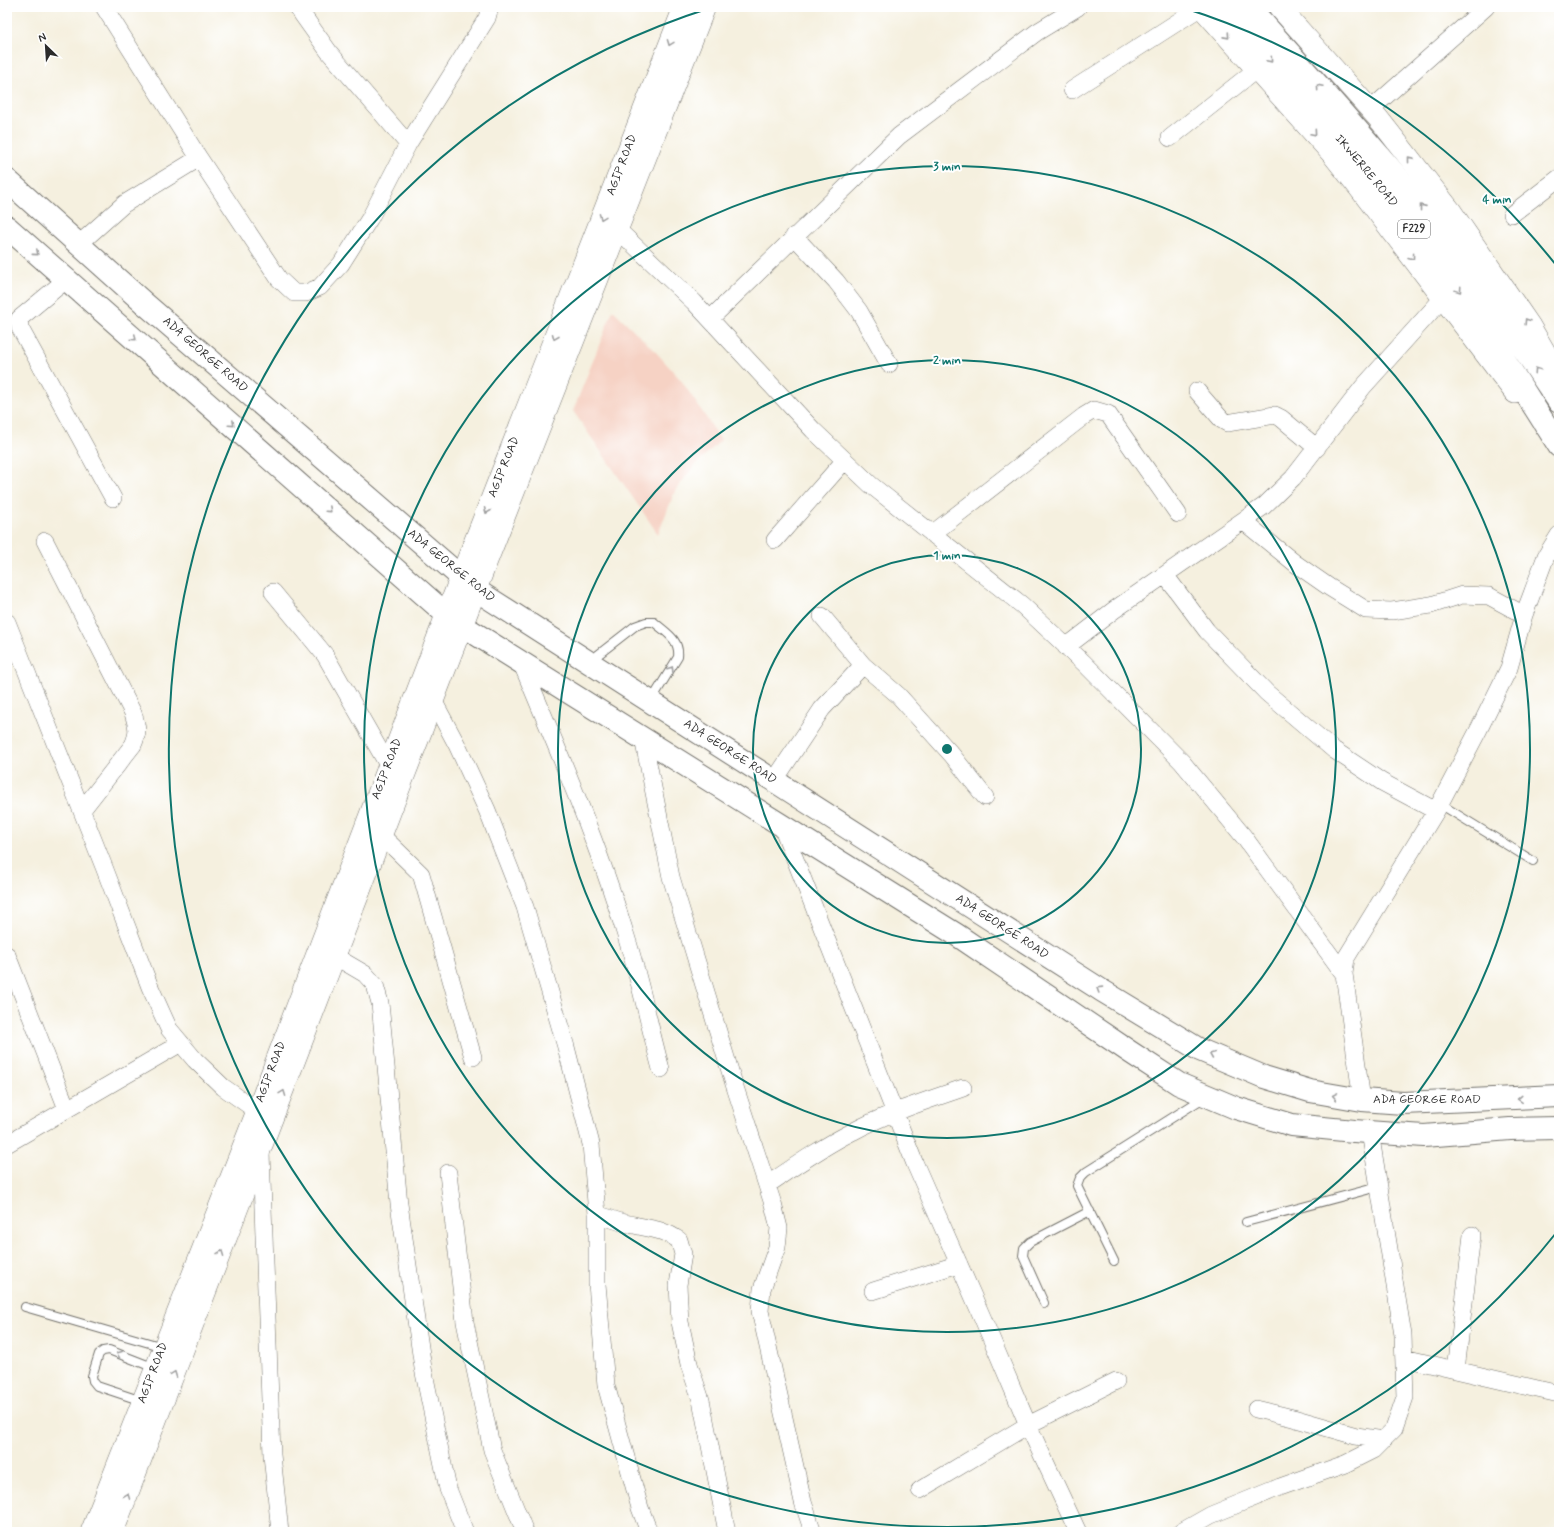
<svg xmlns="http://www.w3.org/2000/svg" width="1566" height="1539" font-family="Mynerve,sans-serif">
	<style>
		.built { fill: #f6d2c4 }
		.lines { fill: none; stroke-linecap: round; stroke-linejoin: round }
		.service-casing { stroke: #72706a; stroke-width: 10 }
		.minor-casing { stroke: #72706a; stroke-width: 18 }
		.tertiary-casing { stroke: #72706a; stroke-width: 22 }
		.secondary-casing { stroke: #72706a; stroke-width: 24 }
		.primary-casing { stroke: #72706a; stroke-width: 24 }
		.service { stroke: #fff; stroke-width: 8 }
		.minor { stroke: #fff; stroke-width: 17 }
		.tertiary { stroke: #fff; stroke-width: 21 }
		.secondary { stroke: #fff; stroke-width: 22 }
		.primary { stroke: #fff; stroke-width: 22 }
		.oneway { stroke: #a0a0a0 }
		.ring { fill: none; stroke: #0f766e; stroke-width: 2 }
		.labels { text-anchor: middle; dominant-baseline: central; stroke-width: 4; stroke-linejoin: round; paint-order: stroke }
		.shield { fill: #fff; stroke: #6b6b6b; stroke-width: 1 }
		.shield-label { font-size: 11px; font-weight: bold; fill: #2b2b2b }
		.street-label { font-size: 12px; fill: #2b2b2b; stroke: #fff }
		.centre { fill: #0f766e; stroke: #fff; stroke-width: 2 }
		.ring-label { font-size: 12px; text-anchor: middle; font-weight: bold; fill: #0f766e; stroke: #fff; stroke-width: 4; stroke-linejoin: round; paint-order: stroke }
	</style>
	<rect width="100%" height="100%" fill="#fff"/>
	<filter id="ink" filterUnits="userSpaceOnUse"><feTurbulence type="fractalNoise" baseFrequency=".025" numOctaves="2"/><feDisplacementMap in="SourceGraphic" scale="8" xChannelSelector="R" yChannelSelector="G"/><feConvolveMatrix kernelMatrix="1 2 1 2 8 2 1 2 1" color-interpolation-filters="sRGB"/></filter>
	<filter id="wash" filterUnits="userSpaceOnUse"><feTurbulence type="fractalNoise" baseFrequency=".012" numOctaves="4" result="noise"/><feDisplacementMap in="SourceGraphic" scale="16" xChannelSelector="R" yChannelSelector="G"/><feGaussianBlur stdDeviation="0.9" result="paint"/><feColorMatrix in="noise" values="0 0 0 0 0 0 0 0 0 0 0 0 0 0 0 0 0 1.4 0 .05"/><feComposite in="paint" operator="in"/></filter>
	<g filter="url(#wash)">
		<rect width="100%" height="100%" fill="#f5f0df"/>
		<path class="built" d="M613 310 654 350 681 380 721 440 694 466 675 491 658 534 573 411Z"/>
	</g>
	<g filter="url(#ink)">
		<g class="lines">
			<g class="service-casing">
				<path id="service" d="M590 661 635 626 646 622H654C666 633 680 639 678 657L651 701
					M1440 804 1533 861
					M1246 1222 1378 1187
					M1114 1261 1077 1186 1080 1178 1086 1172 1205 1097
					M1044 1303 1023 1256 1024 1248 1030 1242 1090 1211
					M25 1307 163 1347
					M142 1401 97 1386 93 1381 92 1376 99 1354 103 1351 109 1350 155 1368"/>
			</g>
			<g class="minor-casing">
				<path id="minor" d="M104 7 199 158 279 279 294 293H306L320 287 341 264 370 218 408 144 487 18 490 7
					M297 7 329 52 408 144
					M1072 90 1201 7
					M1370 110 1486 7
					M1170 138 1257 69
					M1512 214 1559 178
					M618 230 694 302 813 430 871 485 1022 605 1084 663 1182 762 1244 837 1344 974
					M794 236 836 281 859 311 889 364
					M79 244 124 204 199 158
					M67 279 19 319 20 328 113 498
					M710 319 899 136 1037 32 1078 7
					M1197 391 1222 420 1227 423 1275 415 1281 418 1317 448
					M1243 521 1296 564 1329 587 1366 610 1392 611 1431 605 1462 595 1489 596 1524 615
					M932 534 1084 416 1094 410 1108 414 1178 514
					M775 540 845 460
					M45 541 133 713C137 726 139 732 133 745L82 810
					M1165 575 1207 631 1267 693 1334 750 1382 782 1436 811
					M273 592 325 655 388 765
					M822 616 863 665 898 695 952 755 985 797
					M7 622 104 867 150 987 169 1029 195 1060 223 1087 267 1118
					M1066 647 1114 610 1264 506 1293 478 1363 387 1443 298
					M521 662C559 752 598 843 626 936 640 980 649 1025 661 1069
					M434 702 457 745 487 810 525 907 566 1047 591 1144 597 1214V1284L606 1385 640 1508 649 1532
					M643 738 671 877 734 1084 773 1204 779 1228 777 1247 762 1289 760 1311 803 1502 813 1532
					M774 781 822 709 863 665
					M782 826 915 1164 983 1319 1028 1425 1078 1532
					M382 836 421 874 473 1057
					M7 955 67 1109
					M336 957 365 974 375 985 380 1003 399 1204 423 1368 448 1489 465 1532
					M1362 1100 1344 974 1346 958 1436 811 1479 729 1509 668 1524 615 1546 556 1559 535
					M7 1144 181 1043
					M261 1153 272 1455 280 1532
					M448 1173 465 1322 492 1450 525 1532
					M767 1185C795 1166 822 1147 852 1132 887 1113 926 1101 963 1088
					M597 1214C609 1218 621 1223 634 1225 652 1229 662 1229 679 1240L683 1254 678 1285 680 1322 689 1364 701 1400 727 1532
					M873 1291 959 1264
					M1404 1358 1559 1394
					M1456 1370 1472 1235
					M1256 1409 1293 1418 1356 1436 1384 1440
					M920 1490 1028 1425 1116 1381
					M1181 1532 1211 1515 1280 1487 1345 1464 1373 1450 1394 1429 1405 1397 1403 1335 1370 1132"/>
			</g>
			<g class="tertiary-casing">
				<path id="tertiary" d="M1201 7 1332 154 1359 188 1515 393
					M1279 7 1378 118 1451 211 1530 326 1548 357 1559 380
					M91 1532 257 1111 461 576 684 7
					M113 1532 487 561 705 7"/>
			</g>
			<g class="secondary-casing">
				<path id="secondary" d="M7 180 144 303 476 590 1101 990 1200 1050 1264 1077 1310 1091 1362 1100 1403 1103 1559 1096
					M7 227 446 614 463 626 957 935 1130 1052 1179 1084 1236 1108 1292 1125 1354 1131 1424 1136 1510 1129 1559 1128"/>
			</g>
			<g class="primary-casing">
				<path id="primary" d="M1224 7 1352 154 1422 239 1474 312 1559 446
					M1249 7C1311 78 1375 147 1433 220 1479 278 1518 342 1559 402"/>
			</g>
			<use href="#service" class="service"/>
			<use href="#minor" class="minor"/>
			<use href="#tertiary" class="tertiary"/>
			<use href="#secondary" class="secondary"/>
			<use href="#primary" class="primary"/>
		</g>
		<defs><path id="oneway-chevron" d="M-2-3.5L2.5 0L-2 3.5" fill="none" stroke-width="1.6" stroke-linecap="round" stroke-linejoin="round"/></defs>
		<g class="oneway">
			<use href="#oneway-chevron" transform="translate(1227 36) rotate(48)"/>
			<use href="#oneway-chevron" transform="translate(670 43) rotate(111)"/>
			<use href="#oneway-chevron" transform="translate(1270 60) rotate(49)"/>
			<use href="#oneway-chevron" transform="translate(1319 87) rotate(-131)"/>
			<use href="#oneway-chevron" transform="translate(1314 133) rotate(49)"/>
			<use href="#oneway-chevron" transform="translate(1410 159) rotate(-129)"/>
			<use href="#oneway-chevron" transform="translate(1422 207) rotate(-129)"/>
			<use href="#oneway-chevron" transform="translate(602 217) rotate(111)"/>
			<use href="#oneway-chevron" transform="translate(36 253) rotate(41)"/>
			<use href="#oneway-chevron" transform="translate(1412 257) rotate(53)"/>
			<use href="#oneway-chevron" transform="translate(1459 290) rotate(56)"/>
			<use href="#oneway-chevron" transform="translate(1527 321) rotate(-123)"/>
			<use href="#oneway-chevron" transform="translate(555 337) rotate(112)"/>
			<use href="#oneway-chevron" transform="translate(134 338) rotate(41)"/>
			<use href="#oneway-chevron" transform="translate(1537 370) rotate(-124)"/>
			<use href="#oneway-chevron" transform="translate(232 424) rotate(42)"/>
			<use href="#oneway-chevron" transform="translate(329 510) rotate(42)"/>
			<use href="#oneway-chevron" transform="translate(487 511) rotate(112)"/>
			<use href="#oneway-chevron" transform="translate(671 669) rotate(-58)"/>
			<use href="#oneway-chevron" transform="translate(1099 989) rotate(-148)"/>
			<use href="#oneway-chevron" transform="translate(1212 1055) rotate(-157)"/>
			<use href="#oneway-chevron" transform="translate(283 1093) rotate(-69)"/>
			<use href="#oneway-chevron" transform="translate(1335 1096) rotate(-170)"/>
			<use href="#oneway-chevron" transform="translate(1520 1099) rotate(177)"/>
			<use href="#oneway-chevron" transform="translate(221 1253) rotate(-69)"/>
			<use href="#oneway-chevron" transform="translate(119 1354) rotate(-159)"/>
			<use href="#oneway-chevron" transform="translate(174 1374) rotate(-69)"/>
			<use href="#oneway-chevron" transform="translate(127 1496) rotate(-69)"/>
		</g>
	</g>
	<g class="ring">
		<circle cx="947" cy="749" r="194"/>
		<circle cx="947" cy="749" r="389"/>
		<circle cx="947" cy="749" r="583"/>
		<path d="M1556 1233A778 778 0 1 1 713 7M1181 7A778 778 0 0 1 1556 265"/>
	</g>
	<g class="labels">
		<rect class="shield" x="1398" y="220" width="32" height="18" rx="3"/>
		<g class="shield-label">
			<text x="1414" y="229">F229</text>
		</g>
		<g class="street-label">
			<text transform="translate(622 165) rotate(-69)">AGIP ROAD</text>
			<text transform="translate(1366 171) rotate(50)">IKWERRE ROAD</text>
			<text transform="translate(205 355) rotate(41)">ADA GEORGE ROAD</text>
			<text transform="translate(504 467) rotate(-68)">AGIP ROAD</text>
			<text transform="translate(451 566) rotate(39)">ADA GEORGE ROAD</text>
			<text transform="translate(730 752) rotate(33)">ADA GEORGE ROAD</text>
			<text transform="translate(387 769) rotate(-69)">AGIP ROAD</text>
			<text transform="translate(1002 927) rotate(33)">ADA GEORGE ROAD</text>
			<text transform="translate(271 1072) rotate(-69)">AGIP ROAD</text>
			<text x="1427" y="1100">ADA GEORGE ROAD</text>
			<text transform="translate(153 1373) rotate(-69)">AGIP ROAD</text>
		</g>
	</g>
	<circle cx="947" cy="749" r="6" class="centre"/>
	<g class="ring-label">
		<text x="947" y="170">3 min</text>
		<text x="1497" y="203">4 min</text>
		<text x="947" y="364">2 min</text>
		<text x="947" y="559">1 min</text>
	</g>
	<rect width="1566" height="1539" fill="none" stroke="#fff" stroke-width="24"/>
	<g transform="translate(46 46) rotate(335)" stroke="#ffffff" stroke-width="3" paint-order="stroke">
	<path d="M0-3L7 15L0 10L-7 15Z" fill="#2b2b2b"/>
	<text y="-6" font-size="11" font-weight="bold" text-anchor="middle" fill="#2b2b2b">N</text>
	</g>
</svg>
